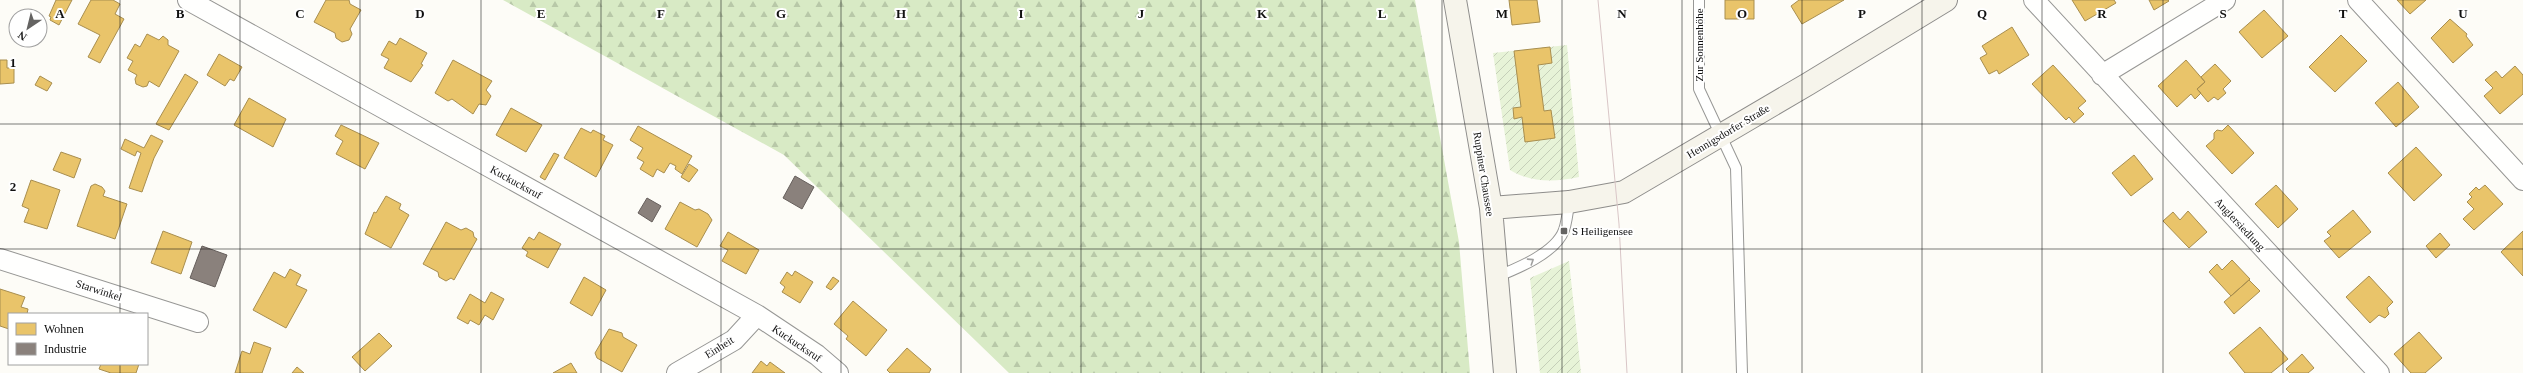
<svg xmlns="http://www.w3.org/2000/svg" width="2523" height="373" font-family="'Times New Roman',serif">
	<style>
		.forest { fill: url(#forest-firs) }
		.garden { fill: url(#garden-furrows) }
		.homes { fill: #e9c46a; stroke: #a88e4f }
		.industry { fill: #8a817c; stroke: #665f5c }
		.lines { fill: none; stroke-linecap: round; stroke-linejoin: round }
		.lane-casing { stroke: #979795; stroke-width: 12 }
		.street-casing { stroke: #979795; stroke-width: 22 }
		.secondary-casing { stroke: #8e8d8b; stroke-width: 24 }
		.lane { stroke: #fffffe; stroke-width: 10 }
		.street { stroke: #fffffe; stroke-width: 20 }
		.secondary { stroke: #f6f4eb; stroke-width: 22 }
		.tram { stroke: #d9c6c7; stroke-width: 1 }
		.oneway { stroke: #a0a09f }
		.grid { fill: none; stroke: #111; stroke-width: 1; stroke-opacity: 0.55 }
		.poi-dot { fill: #646362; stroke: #fff; stroke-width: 1.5 }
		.labels { text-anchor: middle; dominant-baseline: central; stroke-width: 4; stroke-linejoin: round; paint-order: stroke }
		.street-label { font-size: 11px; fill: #111; stroke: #fff }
		.poi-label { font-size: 11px; fill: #111; stroke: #fff; text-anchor: start }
		.grid-label { font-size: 13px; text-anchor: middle; font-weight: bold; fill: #111; stroke: #fff; stroke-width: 4; stroke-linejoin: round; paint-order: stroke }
	</style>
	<defs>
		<pattern id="forest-firs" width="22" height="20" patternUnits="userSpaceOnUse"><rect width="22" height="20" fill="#d8eac5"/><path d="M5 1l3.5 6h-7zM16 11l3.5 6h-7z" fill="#b8c8a8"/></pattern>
		<pattern id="garden-furrows" width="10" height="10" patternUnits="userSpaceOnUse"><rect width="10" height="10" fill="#e7f3d7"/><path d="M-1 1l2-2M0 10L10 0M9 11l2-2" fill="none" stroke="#c5cfb8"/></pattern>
	</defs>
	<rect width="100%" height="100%" fill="#fdfcf7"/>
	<path class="forest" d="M503 0H1415L1459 242 1470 373H1009L784 155Z"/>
	<path class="garden" d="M1567 45 1579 177C1555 182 1531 183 1510 170L1493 53Z
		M1569 261 1581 373H1540L1530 278Z"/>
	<path class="homes" d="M56 0H72L59 25 50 20 51 17 49 16Z
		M91 0H113L120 4 115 14 124 19 100 63 88 57 100 35 78 24Z
		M326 0H349L350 4 361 10 350 29 352 34 349 40 342 42 336 38 335 33 314 22Z
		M1509 0H1537L1540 22 1512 25Z
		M1725 0H1754V19H1725Z
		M1799 0H1844L1802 24 1791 6Z
		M2072 0H2114L2116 3 2085 21Z
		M2149 0H2168L2169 1 2154 10Z
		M2397 0H2426L2410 14Z
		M2264 10 2288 36 2262 58 2239 32Z
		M2450 19 2467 34 2466 36 2473 45 2453 63 2431 38Z
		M2012 27 2029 55 1999 74 1997 70 1989 74 1980 58 1987 54 1982 46Z
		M147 34 159 40 163 36 168 40V45L179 51 159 87 149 81 147 86 143 87 136 84 135 79 137 75 128 70 133 61 127 58 135 44 140 47Z
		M2341 35 2367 61 2335 92 2309 67Z
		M400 38 427 53 421 64 423 65 411 82 384 68 389 59 381 55 389 41 396 45Z
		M1550 47 1552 63 1538 65 1544 111 1551 110 1555 138 1525 142 1522 117 1514 119 1513 108 1521 107 1514 51Z
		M219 54 242 67 234 81 230 79 225 86 207 75Z
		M0 60H7V68H14V83L0 84Z
		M453 60 492 81 486 90 491 96 486 105 479 104 473 114 452 99 448 101 435 93Z
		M2186 60 2205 82 2197 89 2201 93 2195 99 2191 94 2177 107 2158 86Z
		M2215 64 2231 81 2223 89 2226 93 2218 100 2214 97 2208 102 2197 89 2205 82 2201 77Z
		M2053 65 2086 101 2078 108 2084 114 2074 123 2069 117 2066 120 2032 84Z
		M2515 66 2523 75V94L2500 114 2484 96 2493 88 2485 80 2496 71 2502 78Z
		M185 74 198 82 169 130 156 124Z
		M40 76 52 83 47 91 35 85Z
		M2398 82 2419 107 2396 127 2375 103Z
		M249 98 286 119 273 147 234 125Z
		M511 108 542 125 526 152 496 135Z
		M341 125 379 143 365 169 336 154 343 141 335 136Z
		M2228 125 2254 153 2232 174 2206 146 2214 139V133L2217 130 2222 131Z
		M638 126 692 156 682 174 675 169 676 166 670 163 664 173 657 169 653 177 640 169 644 162 637 158 643 148 630 140Z
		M581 128 591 133 593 130 605 136 603 140 613 145 596 177 564 158Z
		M151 135 163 141 154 158 142 192 129 188 141 153 137 151 135 156 121 149 125 139 144 148Z
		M2416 147 2442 175 2414 201 2388 173Z
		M61 152 81 159 74 178 53 170Z
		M554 153 559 155 545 180 540 177Z
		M2134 155 2153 179 2131 196 2112 173Z
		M689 164 698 170 689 182 681 177Z
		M31 180 60 190 47 229 24 222 29 209 22 206Z
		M95 184 102 187 105 191 103 196 127 204 115 239 77 226 91 186Z
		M2276 185 2298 209 2278 228 2255 204Z
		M2485 185 2503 204 2474 230 2463 219 2474 209 2467 202 2472 197 2469 194 2476 187 2479 190Z
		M386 196 401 204 399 209 409 215 391 248 365 234 374 212 376 213Z
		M680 202 695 210 699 209 708 214 712 220 697 247 665 229Z
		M2353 210 2371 232 2339 258 2324 241 2331 236 2327 232Z
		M2188 211 2207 232 2189 248 2163 221 2173 212 2180 220Z
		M446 222 461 230 466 228 473 232 474 237 477 239 454 280 451 278 446 281 439 277 438 272 423 264Z
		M163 231 192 242 181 274 151 263Z
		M2523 231V276L2501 252Z
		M539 232 561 244 548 268 526 256 528 252 522 248 529 237 534 240Z
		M728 232 759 250 746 274 722 261 728 250 720 246Z
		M2440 233 2450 245 2436 258 2426 246Z
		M2232 260 2250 279 2231 296 2209 272 2217 264 2222 270Z
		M290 269 301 275 296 285 307 290 286 328 253 310 274 272 285 278Z
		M795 271 813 282 800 303 782 292 785 287 780 283 787 272 792 276Z
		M2369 276 2393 302 2387 308 2389 314 2385 318 2379 315 2370 323 2346 297Z
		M584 277 606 290 592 316 570 303Z
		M833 277 839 281 831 290 826 287Z
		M2249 280 2260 291 2234 314 2224 302Z
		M0 289 25 297 21 307 28 309 27 314H9V329L0 326Z
		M491 292 504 299 493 320 485 315 479 325 470 320 468 324 457 318 470 294 485 303Z
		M853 301 887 330 866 356 846 339 848 336 834 324Z
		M2260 327 2288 359 2271 373H2245L2229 353Z
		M609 329 622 333 623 337 637 345 622 372 597 358 595 353Z
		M2419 332 2442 358 2425 373H2411L2394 354Z
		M379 333 392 346 365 371 352 357Z
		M254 342 271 348 262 373H235L242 351 250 354Z
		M907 348 931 369 929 373H890L887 370Z
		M2302 354 2314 368 2308 373H2290L2286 369Z
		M761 361 767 366 770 362 785 373H752Z
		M571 363 577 373H553Z
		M101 364H139L136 373H111L99 369Z
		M297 367 304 373H292Z"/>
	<path class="industry" d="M795 176 814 187 802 209 783 198Z
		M647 198 661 206 652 222 638 213Z
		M202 246 227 255 215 287 190 278Z"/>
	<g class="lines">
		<g class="lane-casing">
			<path id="lane" d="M1699 0V89L1736 168 1742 373
				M1496 277C1516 269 1556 253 1564 230 1567 221 1568 211 1569 202"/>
		</g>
		<g class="street-casing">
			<path id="street" d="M188 0 757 315 817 355 838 373
				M2034 0 2379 373
				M2358 0 2523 180
				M2102 75 2225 0
				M0 259 198 322
				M677 373 734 340 757 315"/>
		</g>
		<g class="secondary-casing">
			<path id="secondary" d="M1455 0 1491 208 1505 373
				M1491 208 1569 202 1624 192 1808 84 1946 0"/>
		</g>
		<use href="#lane" class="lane"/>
		<use href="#street" class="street"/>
		<use href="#secondary" class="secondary"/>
		<path class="tram" d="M1598 0 1619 224 1627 373"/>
	</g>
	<defs><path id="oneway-chevron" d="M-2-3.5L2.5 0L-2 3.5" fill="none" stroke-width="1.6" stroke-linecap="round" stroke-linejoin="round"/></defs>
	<use class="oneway" href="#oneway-chevron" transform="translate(1531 261) rotate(-33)"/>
	<path class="grid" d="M120 0V314M240 0V373M360 0V373M481 0V373M601 0V373M721 0V373M841 0V373M961 0V373M1081 0V373M1201 0V373M1322 0V373M1442 0V373M1562 0V373M1682 0V373M1802 0V373M1922 0V373M2042 0V373M2163 0V373M2283 0V373M2403 0V373M0 124H2523M0 249H2523M120 364V373"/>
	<rect class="poi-dot" x="1560" y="227" width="8" height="8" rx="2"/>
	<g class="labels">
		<g class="street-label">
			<text transform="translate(1699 45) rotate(-90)">Zur Sonnenhöhe</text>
			<text transform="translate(1728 131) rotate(-31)">Hennigsdorfer Straße</text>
			<text transform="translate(1484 174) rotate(81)">Ruppiner Chaussee</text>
			<text transform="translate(516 182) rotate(29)">Kuckucksruf</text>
			<text transform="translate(2240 224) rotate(47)">Anglersiedlung</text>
			<text transform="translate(99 290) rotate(18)">Starwinkel</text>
			<text transform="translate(797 343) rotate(34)">Kuckucksruf</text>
			<text transform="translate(719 347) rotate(-32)">Einheit</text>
		</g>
		<g class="poi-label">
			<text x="1572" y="231">S Heiligensee</text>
		</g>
	</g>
	<g class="grid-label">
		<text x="60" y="18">A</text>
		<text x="180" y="18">B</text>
		<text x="300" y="18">C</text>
		<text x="420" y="18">D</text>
		<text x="541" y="18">E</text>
		<text x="661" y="18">F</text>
		<text x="781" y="18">G</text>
		<text x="901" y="18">H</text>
		<text x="1021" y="18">I</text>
		<text x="1141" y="18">J</text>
		<text x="1262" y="18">K</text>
		<text x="1382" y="18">L</text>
		<text x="1502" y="18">M</text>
		<text x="1622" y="18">N</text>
		<text x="1742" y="18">O</text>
		<text x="1862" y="18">P</text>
		<text x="1982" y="18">Q</text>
		<text x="2102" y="18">R</text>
		<text x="2223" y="18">S</text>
		<text x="2343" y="18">T</text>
		<text x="2463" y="18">U</text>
		<text x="13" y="67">1</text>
		<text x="13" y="191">2</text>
	</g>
	<rect x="8" y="313" width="140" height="52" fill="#ffffff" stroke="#a0a0a0"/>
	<rect x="16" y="323" width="20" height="12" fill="#e9c46a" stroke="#a0a0a0"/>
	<text x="44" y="333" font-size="12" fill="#111111">Wohnen</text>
	<rect x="16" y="343" width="20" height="12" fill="#8a817c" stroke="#a0a0a0"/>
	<text x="44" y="353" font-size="12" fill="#111111">Industrie</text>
	<g transform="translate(28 28) rotate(215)"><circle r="19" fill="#ffffff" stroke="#a0a0a0"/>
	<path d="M0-3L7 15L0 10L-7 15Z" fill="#646362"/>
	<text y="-6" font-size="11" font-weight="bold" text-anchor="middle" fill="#111111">N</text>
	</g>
</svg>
